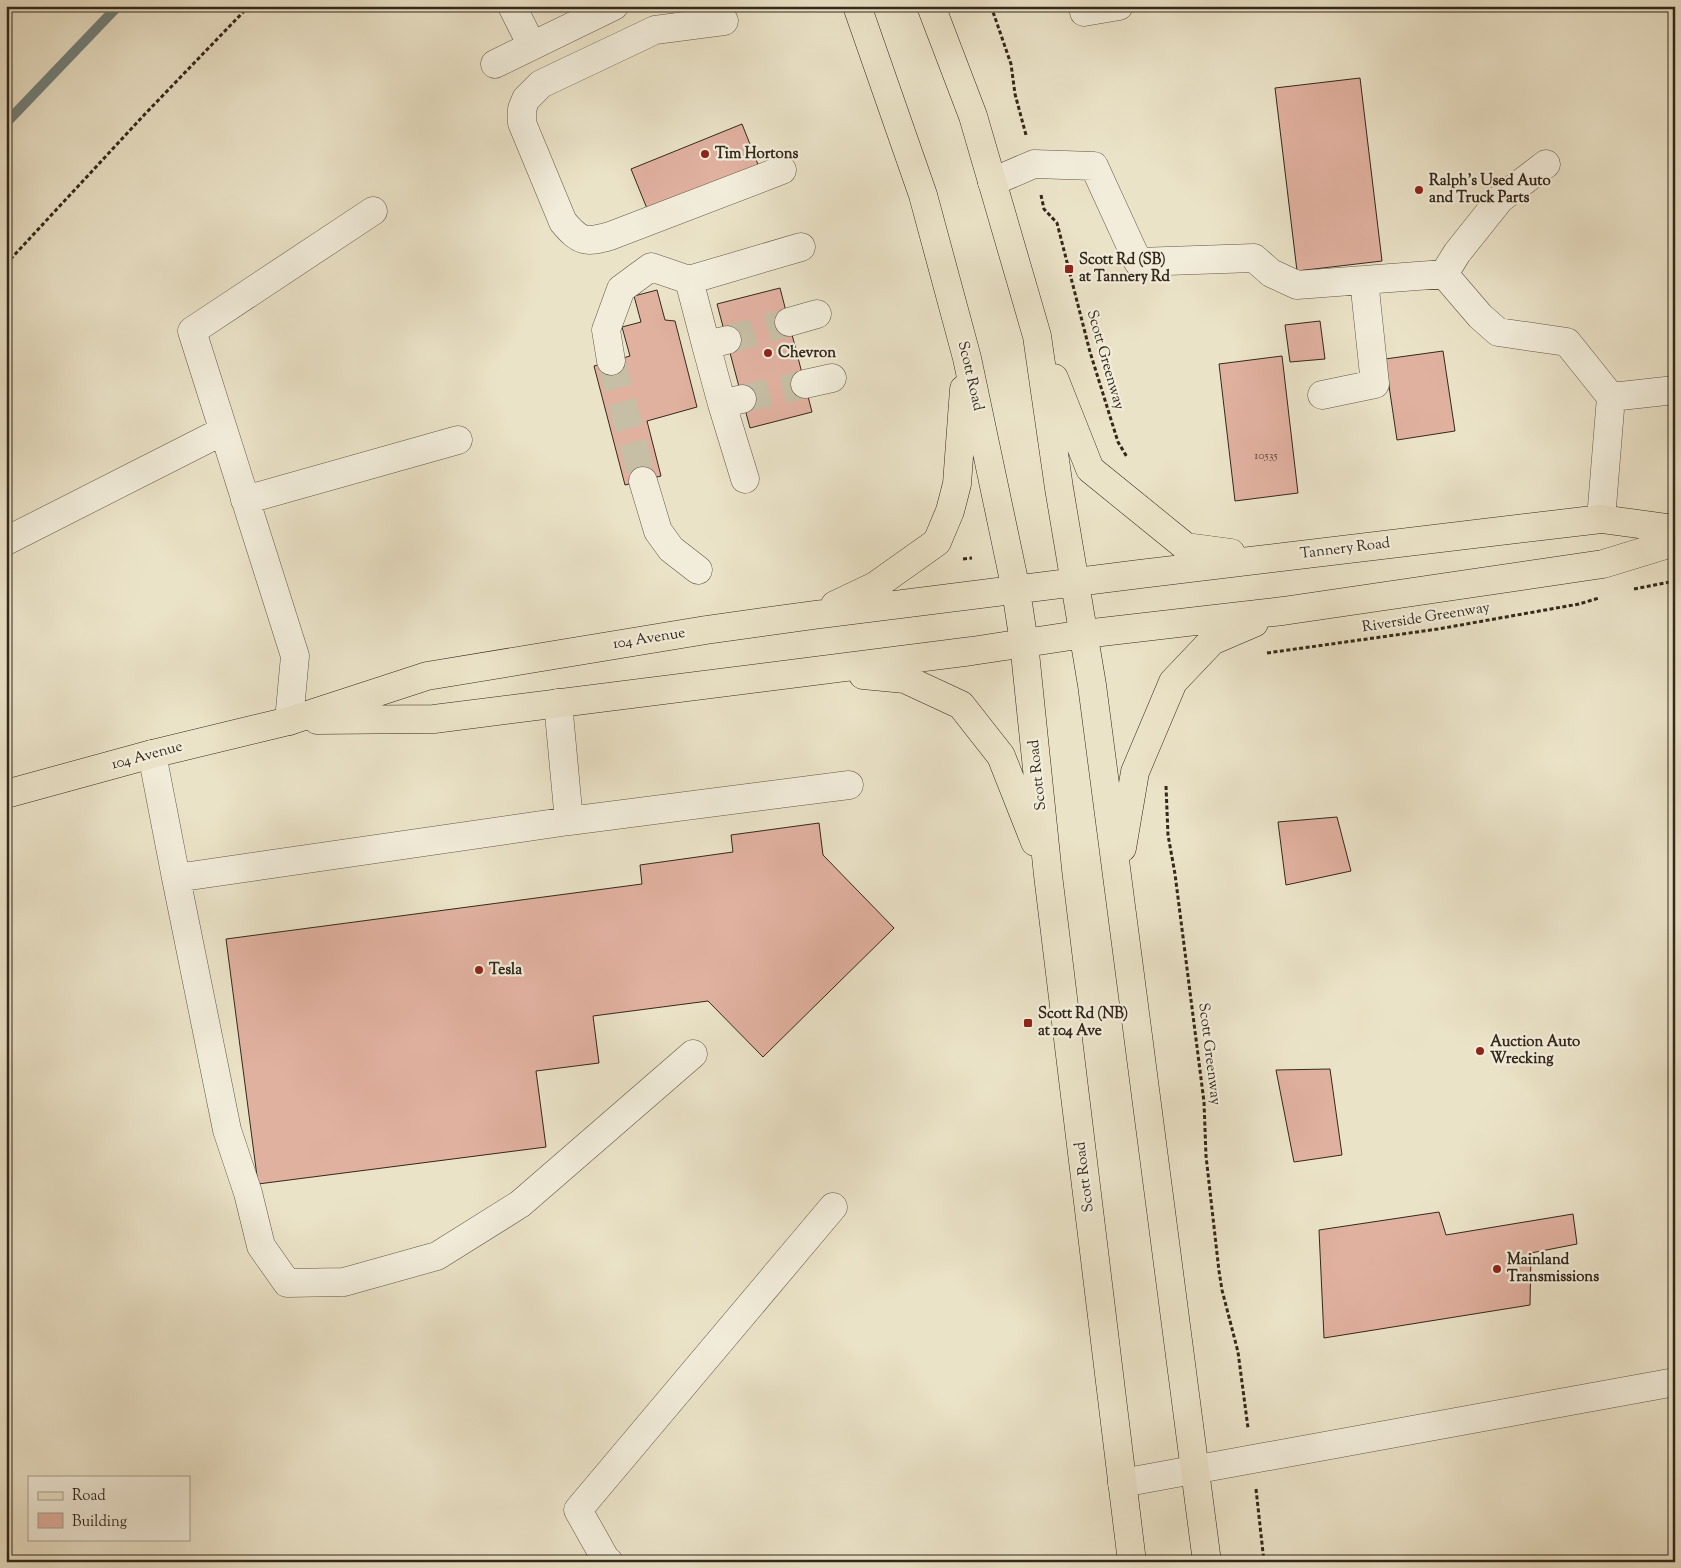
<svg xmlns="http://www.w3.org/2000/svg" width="1681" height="1568" font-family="'Sorts Mill Goudy',serif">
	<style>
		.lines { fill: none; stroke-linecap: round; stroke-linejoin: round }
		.stream { stroke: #71817d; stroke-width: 10 }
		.building { fill: #e1b1a0; stroke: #33281b }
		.minor-tunnel { stroke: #c6bea5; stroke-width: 28; stroke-dasharray: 28 14; stroke-linecap: butt }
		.minor-casing { stroke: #615746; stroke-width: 29 }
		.major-casing { stroke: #33281b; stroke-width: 29 }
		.path { stroke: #33281b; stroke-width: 3; stroke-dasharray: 4 2.5; stroke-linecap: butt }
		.minor { stroke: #f2eddb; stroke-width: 28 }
		.major { stroke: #ebe3c8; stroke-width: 28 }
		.poi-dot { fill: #8f2418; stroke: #f2eddb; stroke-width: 2 }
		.labels { text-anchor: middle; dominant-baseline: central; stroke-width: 4.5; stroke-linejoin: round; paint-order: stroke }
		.number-label { font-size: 12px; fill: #5e4a3c }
		.poi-label { font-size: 15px; font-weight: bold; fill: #33281b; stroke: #f2eddb; text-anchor: start }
		.street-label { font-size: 15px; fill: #33281b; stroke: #f2eddb }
	</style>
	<rect width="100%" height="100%" fill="#ebe3c8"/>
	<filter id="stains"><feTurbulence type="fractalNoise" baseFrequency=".004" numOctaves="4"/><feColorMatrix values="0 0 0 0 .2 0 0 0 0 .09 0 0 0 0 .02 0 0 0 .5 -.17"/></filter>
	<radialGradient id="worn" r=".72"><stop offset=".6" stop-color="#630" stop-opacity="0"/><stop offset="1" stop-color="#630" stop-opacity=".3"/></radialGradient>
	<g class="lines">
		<path class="stream" d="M6 123 118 6"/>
	</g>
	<path class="building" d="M1360 78 1382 261 1297 271 1275 88Z
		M742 124 759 167 648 211 631 169Z
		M780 288 812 412 750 428 717 304Z
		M657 290 665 320 675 321 697 407 647 421 661 476 625 485 594 366 630 356 622 327 641 322 634 296Z
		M1320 321 1325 359 1290 362 1285 325Z
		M1443 351 1455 431 1397 440 1385 359Z
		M1282 356 1298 493 1235 501 1219 364Z
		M1337 817 1351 871 1286 885 1278 822Z
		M819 823 823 855 894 928 763 1057 708 1001 593 1016 599 1063 536 1071 546 1147 258 1184 226 939 642 884 640 865 733 852 731 835Z
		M1330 1069 1342 1155 1294 1162 1276 1070Z
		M1439 1212 1446 1235 1573 1214 1577 1244 1531 1253 1530 1305 1324 1338 1319 1230Z"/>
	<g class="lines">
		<path class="minor-tunnel" d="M727 340 789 322
			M611 361 643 481
			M742 399 805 384"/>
		<g class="minor-casing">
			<path id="minor" d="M512 6 532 46
				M1083 6 1084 12 1119 6
				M724 21 655 30 541 84 526 99 522 109V123L563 222C580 242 585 243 610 236L782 170
				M495 64 614 6
				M992 182 1034 164 1094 166 1138 262 1254 258 1271 273 1297 285 1444 274 1480 316 1498 332 1567 342 1611 397
				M1444 274 1457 253 1500 199 1546 164
				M789 322 817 314
				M706 345 689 280 801 247
				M611 361 606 330 621 289 651 267 689 280
				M805 384 832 378
				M1322 395 1375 384 1364 280
				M742 399 722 404 745 479
				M722 404 706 345 727 340
				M643 481 658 531 671 549 698 570
				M245 500 458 440
				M1601 519 1611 397 1675 390
				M6 541 223 431
				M289 721 295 656 192 331 373 211
				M152 754 176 878 569 821 558 703
				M569 821 849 785
				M176 878 227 1130 248 1193 261 1246 287 1283 344 1282 437 1256 520 1204 693 1054
				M1122 1483 1675 1382
				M609 1562 605 1558 578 1510 833 1207"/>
		</g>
		<g class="major-casing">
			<path id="major" d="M857 6 923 195 967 358 1016 590 1024 643 1048 875 1132 1562
				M931 6 973 116 1037 336 1059 488 1092 685 1207 1562
				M1054 378 1090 469 1186 547 1231 553
				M835 605 875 586 937 542 950 511 957 484 964 389
				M863 675 905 679 961 705 1001 756 1035 842
				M317 720 434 719 972 651 1084 634 1283 611 1603 564 1675 542
				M6 794 152 754 289 721 427 676 706 630 814 615 1140 574 1601 519 1675 529
				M1122 848 1135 772 1173 682 1212 641 1254 623"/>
		</g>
		<path class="path" d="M991 6 1011 64 1015 94 1026 135
			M1041 195 1044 209 1057 223 1090 352 1118 442 1127 457
			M6 264 145 114 249 6
			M963 559 972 558
			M1634 589 1675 581
			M1267 653 1438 629 1579 604 1599 598
			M1166 786 1168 835 1175 874 1204 1102 1206 1156 1219 1271 1222 1290 1238 1352 1248 1428
			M1256 1489 1264 1562"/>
		<use href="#minor" class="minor"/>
		<use href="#major" class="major"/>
	</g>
	<g class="poi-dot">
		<circle cx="705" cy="154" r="5"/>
		<circle cx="1419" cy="190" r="5"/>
		<rect x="1064" y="264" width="10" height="10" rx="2.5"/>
		<circle cx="768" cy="353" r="5"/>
		<circle cx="479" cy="970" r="5"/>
		<rect x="1023" y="1018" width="10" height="10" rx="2.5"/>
		<circle cx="1480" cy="1051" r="5"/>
		<circle cx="1497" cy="1269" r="5"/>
	</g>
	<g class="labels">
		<g class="number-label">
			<text x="1266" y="456">10535</text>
		</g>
		<g class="poi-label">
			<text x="715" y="154">Tim Hortons</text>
			<text x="1429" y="181">Ralph's Used Auto<tspan x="1429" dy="17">and Truck Parts</tspan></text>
			<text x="1079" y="260">Scott Rd (SB)<tspan x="1079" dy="17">at Tannery Rd</tspan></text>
			<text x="778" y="353">Chevron</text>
			<text x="489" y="970">Tesla</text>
			<text x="1038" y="1014">Scott Rd (NB)<tspan x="1038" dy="17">at 104 Ave</tspan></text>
			<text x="1490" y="1042">Auction Auto<tspan x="1490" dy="17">Wrecking</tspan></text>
			<text x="1507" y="1260">Mainland<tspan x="1507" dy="17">Transmissions</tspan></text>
		</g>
		<g class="street-label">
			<text transform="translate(1105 360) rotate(74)">Scott Greenway</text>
			<text transform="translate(970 376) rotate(77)">Scott Road</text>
			<text transform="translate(1345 549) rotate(-7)">Tannery Road</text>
			<text transform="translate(1426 618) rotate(-9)">Riverside Greenway</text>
			<text transform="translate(649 639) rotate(-9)">104 Avenue</text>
			<text transform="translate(147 756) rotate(-15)">104 Avenue</text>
			<text transform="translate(1038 775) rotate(-96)">Scott Road</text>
			<text transform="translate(1209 1054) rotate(83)">Scott Greenway</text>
			<text transform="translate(1085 1177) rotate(-97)">Scott Road</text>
		</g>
	</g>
	<rect width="1681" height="1568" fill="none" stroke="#ebe3c8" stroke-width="25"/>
	<rect x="8" y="8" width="1666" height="1553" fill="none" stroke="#33281b" stroke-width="2.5"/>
	<rect x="12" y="12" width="1656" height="1543" fill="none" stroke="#33281b"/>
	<rect x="28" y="1476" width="162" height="65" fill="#f2eddb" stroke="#a69e8e"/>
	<rect x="38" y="1492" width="25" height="8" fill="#ebe3c8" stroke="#a69e8e"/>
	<text x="72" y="1500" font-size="15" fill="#33281b">Road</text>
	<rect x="38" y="1513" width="25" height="15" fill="#e1b1a0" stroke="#a69e8e"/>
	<text x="72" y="1526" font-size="15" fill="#33281b">Building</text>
	<rect width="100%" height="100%" filter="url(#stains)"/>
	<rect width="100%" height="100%" fill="url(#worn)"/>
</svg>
